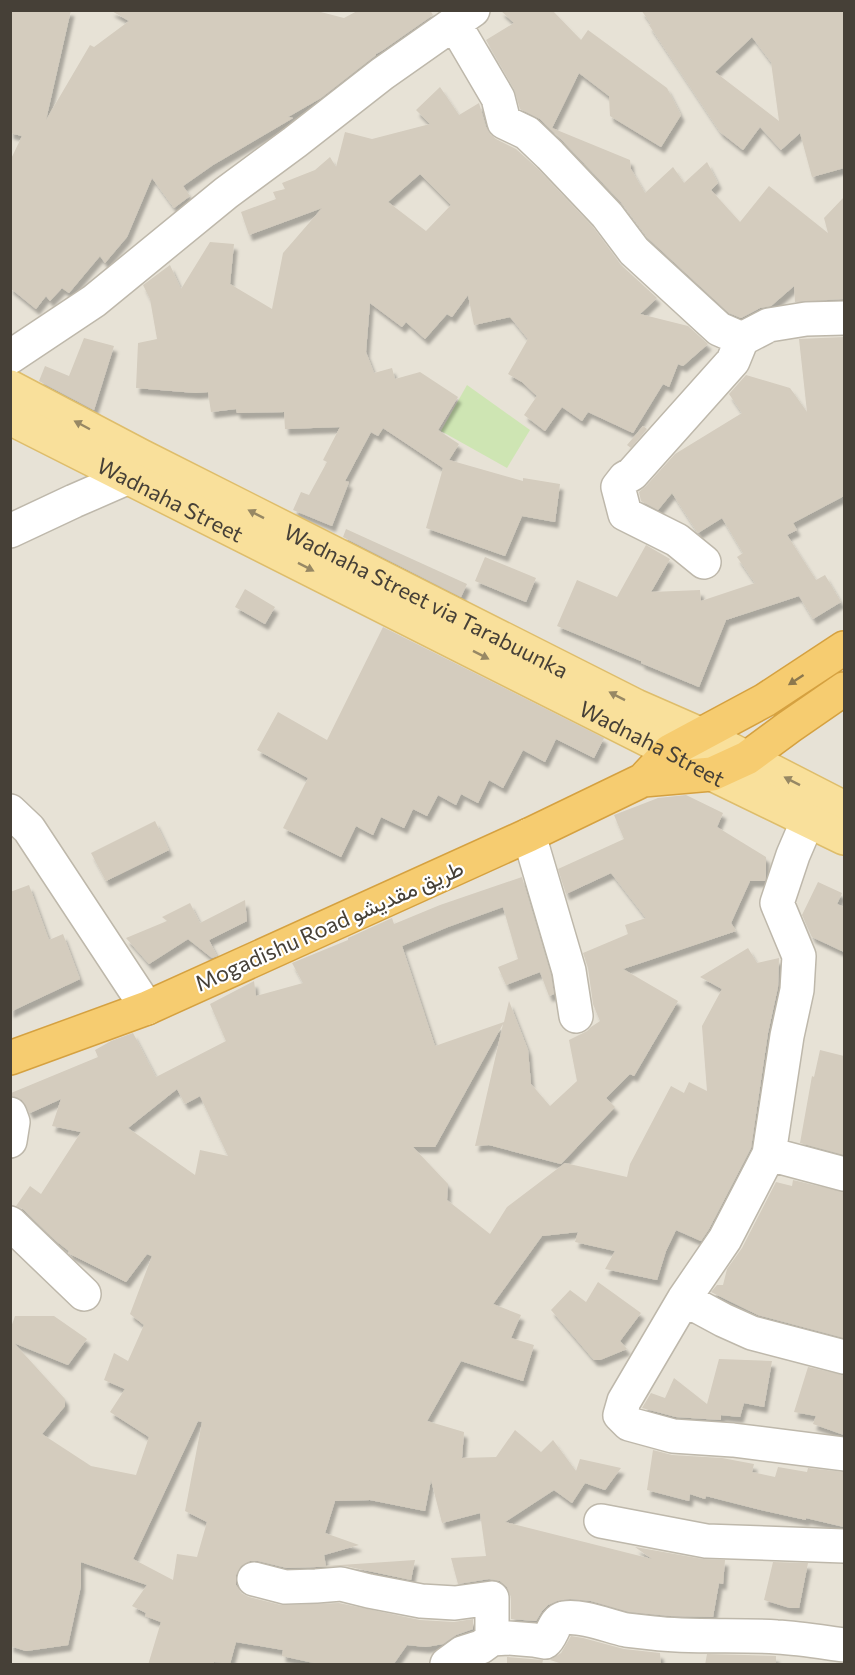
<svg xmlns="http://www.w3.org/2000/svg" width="855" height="1675" font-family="Commissioner,Vazirmatn,sans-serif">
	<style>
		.residential { fill: #e7e2d6 }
		.green { fill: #cee5b3 }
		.building { fill: #d4ccbe; fill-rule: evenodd; filter: url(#shadow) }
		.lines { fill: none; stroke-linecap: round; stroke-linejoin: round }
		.minor-casing { stroke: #beb8ab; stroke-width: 36 }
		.major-casing { stroke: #debd6b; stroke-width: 36 }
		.highway-casing { stroke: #d5a140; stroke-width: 36 }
		.minor { stroke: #fff; stroke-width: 33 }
		.major { stroke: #f9e09b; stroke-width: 33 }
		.highway { stroke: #f6cc70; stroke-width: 33 }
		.oneway { fill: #978864 }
		.oneway2 { fill: #8c784e }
		.labels { text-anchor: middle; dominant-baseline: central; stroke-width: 4.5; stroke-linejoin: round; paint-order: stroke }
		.street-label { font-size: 22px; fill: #464037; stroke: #fff }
	</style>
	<defs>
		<filter id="shadow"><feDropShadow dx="3.5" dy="6" stdDeviation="1.5" flood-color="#0004"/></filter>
	</defs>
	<rect width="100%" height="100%" fill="#f3f0e8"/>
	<path class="residential" d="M11 11H844V1664H11Z"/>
	<path class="green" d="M467 385 530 430 507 468 441 431Z"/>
	<path class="building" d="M10 10H71L46 120 90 45 94 47 129 21 110 10H313L344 18 359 10H430L433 15 383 50 376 54V55L321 98 288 117 293 118 213 165 183 186 190 196 174 208 152 178 127 237 105 263 100 256 69 293 62 288 50 301 46 296 36 309 10 288V161L22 136 10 133Z
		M500 10H552L581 40 588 30 667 88 681 115 661 147 610 116 609 96 579 73 552 128 630 160 631 169 645 193 673 167 684 183 707 162 718 183 711 190 740 222 769 186 828 233 824 218 844 197V299L795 302 794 286 771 306 760 308 741 318 729 313 648 238 621 202 563 141 540 119 520 109 514 89 486 40 514 23Z
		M641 10H844V168L812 177 800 133 781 150 760 127 743 150 720 132 649 25 651 24ZM752 37 771 62 779 121 715 72Z
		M440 87 459 115 479 103 486 127 490 134 496 139 516 149 537 168 593 227 621 265 657 298 640 314 688 326 708 344 683 366 678 364 669 387 663 384 633 433 588 412 582 421 562 407 545 431 524 415 537 396 522 382 508 374 528 339 510 317 474 325 468 295 452 317 447 314 425 339 406 322 402 327 370 303 366 352 374 373 392 368 395 379 420 372 458 397 438 430 459 444 449 460 523 481V478L560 484 555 522 522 516 505 556 426 528 443 468 383 428 378 436 371 432 345 481 349 482 332 526 293 510 301 492 309 495 327 462 323 460 340 427 285 429 284 412 237 413 236 409 211 412 208 392 196 393 136 388 138 343 157 339 150 299 143 285 170 265 181 289 210 242 234 244 230 284 272 309 283 253 322 208 249 235 241 212 276 199 273 192 285 189 282 183 315 170 330 157 336 167 345 132 372 139 430 124 416 110ZM420 174 451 205 426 231 388 202Z
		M844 337V496L793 523 797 530 787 535 816 580 825 575 841 602 813 619 799 596 726 620 699 687 641 663V661L557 626 577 580 617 597 646 545 670 559 651 592 700 590 701 601 755 583 737 557 743 553 722 518 698 533 672 493 658 510 641 501 639 492 646 486 675 454 742 413 729 394 746 375 790 388 807 412 799 339Z
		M84 338 114 346 94 410 39 381 45 366 69 376Z
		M643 426 647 429 631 448 627 445Z
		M346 529 467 584 461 597 343 537Z
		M485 557 536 578 526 602 475 581Z
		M245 589 275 607 265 624 235 607Z
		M383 627 604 738 594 758 556 739 545 762 523 750 503 788 489 780 478 803 461 794 456 805 438 795 427 816 413 809 404 828 381 817 373 835 356 826 341 857 283 828 308 778 257 750 278 712 327 740Z
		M686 795 723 813 717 827 766 857V876L765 881H750L731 923 736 931 623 969 678 1001 634 1076 630 1074 606 1098 615 1107 561 1164 489 1145 475 1146 503 1024 435 1147H413L448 1184 447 1200 490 1234 507 1207 565 1163 627 1177 630 1164 671 1086 684 1093 689 1082 707 1091 702 1026 722 989 700 977 748 948 757 963 779 958 778 987 768 1033 751 1148 709 1229 701 1241 676 1230 666 1251 657 1280 605 1269 615 1251 575 1242 578 1232 542 1236 493 1304 521 1315 511 1338 534 1345 523 1381 461 1361 427 1421 464 1432 462 1458 496 1457 515 1430 541 1452 553 1440 576 1471 580 1459 621 1468 605 1490 585 1483 572 1503 554 1490 505 1522 652 1559 635 1547 703 1559 725 1560 723 1584 719 1583 713 1617 670 1616 629 1612 591 1601 570 1599 557 1601 548 1605 542 1611 536 1621 511 1619V1597L507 1587 500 1581 489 1579 458 1584 451 1558 486 1556 480 1513 442 1523 431 1480 425 1511 370 1500 335 1501 325 1533 359 1545 324 1555 326 1566 415 1560 411 1580 345 1566 287 1568 258 1561H250L241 1566 236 1575V1585L241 1593 249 1597 281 1605 339 1603 420 1620 454 1622 473 1619V1629L456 1635 443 1644 426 1647 407 1645 393 1665H323L282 1656 283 1650 236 1642 230 1664 214 1662V1665H148L161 1622 145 1616 146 1613 132 1606 147 1585 81 1562V1586L68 1645 26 1651 10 1646V1330L15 1316H54L87 1339 68 1365 14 1343 65 1399V1406L42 1434 91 1466 136 1475 149 1437 110 1412 125 1389 104 1380 114 1353 128 1361 144 1325 130 1314 152 1256 147 1254 126 1282 68 1253 69 1251 56 1241 23 1209 16 1206 30 1186 41 1194 81 1132 52 1126 61 1099 30 1113 22 1100 12 1096 11 1093 98 1057 95 1050 111 1041 133 1033 156 1077 226 1041 210 1004 254 981 256 996 303 983 292 963 348 940V938L392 918 394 924 440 905 522 877 551 975 554 994 549 996 540 972 506 985 498 967 518 959 503 907 448 927 402 946 435 1046 504 1022 509 1001 528 1050 531 1084 550 1106 577 1081 569 1040 587 1031 591 1027 600 1021 593 1004 588 968 583 953 628 934 625 925 646 918 611 873 566 894 558 869 624 839 614 815 658 798ZM177 1089 185 1104 200 1096 228 1156 200 1150 195 1175 128 1128ZM198 1421 202 1422 185 1511 207 1522 197 1557 177 1554 173 1580 133 1559Z
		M155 821 169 850 106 881 91 853Z
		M818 882 842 893 837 904 844 907V952L812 937 802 915Z
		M29 885 49 940 63 934 80 979 10 1012V892Z
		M245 900 247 921 209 940 217 956 212 958 188 939 149 964 126 938 167 921 162 917 190 903 200 923Z
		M820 1050 844 1056V1155L800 1143 812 1076 814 1077Z
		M793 1180 844 1192V1338L758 1315 711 1292 717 1285H723L727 1269 742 1248 776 1182 792 1186Z
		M598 1282 641 1313 620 1341 627 1349 600 1360H594L551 1310 570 1290 586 1302Z
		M719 1359 772 1361 764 1407 744 1403 740 1417 721 1415V1420L676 1417 642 1408 651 1393 665 1398 674 1378 707 1404Z
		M808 1367 844 1375V1435L813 1424 816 1416 794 1412Z
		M653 1450 672 1455 722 1458 754 1464 752 1472 775 1477 778 1467 807 1472 808 1468 844 1472V1527L806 1518V1520L761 1510 706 1496 705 1499 690 1494 689 1501 647 1490Z
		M773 1562 808 1563 799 1608H790L764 1600Z
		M571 1636 583 1638 624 1649 660 1653 661 1665H566L550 1660 561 1653Z
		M707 1654 745 1655 776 1656V1665H705Z
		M507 1657 543 1660 542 1665H507Z"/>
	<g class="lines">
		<g class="minor-casing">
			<path id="minor" d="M454 23 498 98 504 122 527 133 550 155 607 215 634 251 719 329 742 339 769 325 806 319 844 318
				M10 357 94 301 226 193 295 142 382 74 473 10
				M10 531 74 501 129 477
				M704 562 677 540 625 514 618 487 625 478 632 474 733 361 742 339
				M10 811 29 829 147 1008
				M808 820 793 855 777 903 799 956 797 990 787 1036 769 1154 725 1239 684 1299 624 1401 620 1415 629 1424 673 1436 733 1440 844 1454
				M529 835 569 971 576 1016
				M10 1114 13 1122 10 1141
				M769 1154 844 1174
				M10 1223 84 1294
				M684 1299 723 1320 752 1333 844 1357
				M601 1521 706 1541 844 1546
				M254 1579 285 1587 316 1586 341 1584 369 1591 421 1601 455 1603 492 1598V1639
				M447 1664 462 1653 481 1647 492 1639 508 1638 534 1640 545 1642C553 1636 553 1621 564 1618 582 1615 608 1626 626 1630 635 1631 644 1632 653 1633 694 1638 735 1634 777 1637 799 1638 822 1642 844 1645"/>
		</g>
		<g class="major-casing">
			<g id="major">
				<path id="s1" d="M10 387 141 456 636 706 700 734 844 808"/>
				<path id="s2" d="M10 418 670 751 712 774 844 838"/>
			</g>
		</g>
		<g class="highway-casing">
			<path id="highway" d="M643 780 670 751 765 700 844 648
				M10 1058 147 1008 529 835 643 780 712 774 747 758 789 727 844 689"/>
		</g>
		<use href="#minor" class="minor"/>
		<use href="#major" class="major"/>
		<use href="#highway" class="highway"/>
	</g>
	<defs><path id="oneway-solid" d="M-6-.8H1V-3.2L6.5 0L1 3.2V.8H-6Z" transform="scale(1.5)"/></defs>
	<g class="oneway">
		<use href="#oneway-solid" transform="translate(82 425) rotate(-152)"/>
		<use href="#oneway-solid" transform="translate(256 514) rotate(-153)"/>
		<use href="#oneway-solid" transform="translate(306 567) rotate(27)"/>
		<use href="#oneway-solid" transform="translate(481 655) rotate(27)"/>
		<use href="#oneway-solid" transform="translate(617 696) rotate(-153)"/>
		<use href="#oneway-solid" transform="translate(792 781) rotate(-153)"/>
	</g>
	<use class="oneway2" href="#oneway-solid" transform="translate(796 680) rotate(147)"/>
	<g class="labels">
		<g class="street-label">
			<text stroke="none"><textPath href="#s2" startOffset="180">Wadnaha Street</textPath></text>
			<text stroke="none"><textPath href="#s1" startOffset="468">Wadnaha Street via Tarabuunka</textPath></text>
			<text stroke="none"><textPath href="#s2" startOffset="720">Wadnaha Street</textPath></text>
			<text transform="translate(329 925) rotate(-24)">Mogadishu Road طريق مقديشو</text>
		</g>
	</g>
	<rect width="855" height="1675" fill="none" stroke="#464037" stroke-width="24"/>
</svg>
